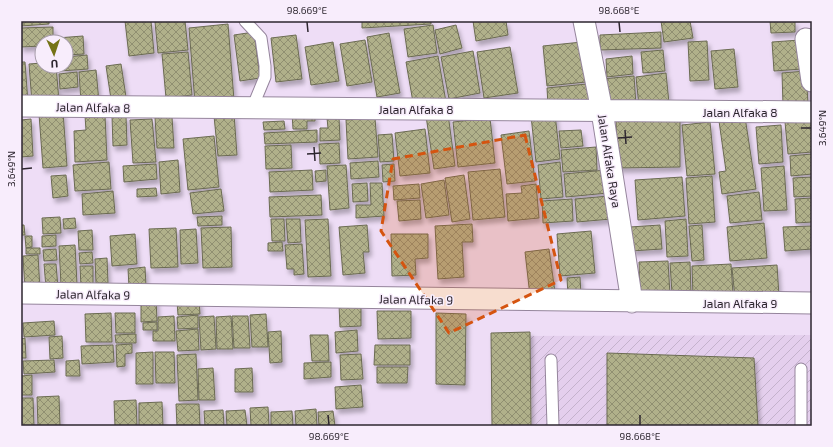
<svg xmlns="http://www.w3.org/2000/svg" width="833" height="447" font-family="'Exo 2',sans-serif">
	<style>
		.industrial { fill: url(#industrial-furrows) }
		.building { fill: url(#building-cross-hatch); stroke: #6b6b52; filter: url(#shadow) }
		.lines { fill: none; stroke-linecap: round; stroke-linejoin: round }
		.service-casing { stroke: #95859c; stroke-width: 13 }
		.minor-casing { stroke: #95859c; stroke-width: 23 }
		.service { stroke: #fff; stroke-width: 11 }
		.minor { stroke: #fff; stroke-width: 21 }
		.marked { fill: #d55410; fill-opacity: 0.2; stroke: #d55410; stroke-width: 3; stroke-dasharray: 8 5; stroke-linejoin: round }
		.ticks { fill: none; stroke: #2d262f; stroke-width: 1.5 }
		.labels { text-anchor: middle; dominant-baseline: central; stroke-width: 3; stroke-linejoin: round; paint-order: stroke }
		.street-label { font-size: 12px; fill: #2d262f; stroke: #f8edfc }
		.neatline { fill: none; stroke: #2d262f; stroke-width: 1.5 }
		.ticks-label { font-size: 10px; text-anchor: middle; fill: #2d262f }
	</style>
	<defs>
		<pattern id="industrial-furrows" width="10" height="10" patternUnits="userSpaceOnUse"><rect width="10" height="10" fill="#e4cfed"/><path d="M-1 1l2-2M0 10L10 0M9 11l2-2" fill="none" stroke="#c4b2cc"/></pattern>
		<pattern id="building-cross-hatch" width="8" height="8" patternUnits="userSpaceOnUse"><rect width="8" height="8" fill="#b0b08a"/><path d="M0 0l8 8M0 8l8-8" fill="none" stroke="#908f71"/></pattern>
		<filter id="shadow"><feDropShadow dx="2.5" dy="4.5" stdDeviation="2" flood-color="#0004"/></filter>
	</defs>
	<rect width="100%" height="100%" fill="#eeddf6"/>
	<path class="industrial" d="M812 335V426H495V336Z"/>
	<path class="building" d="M21 21H49V24L21 26Z
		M125 21H151L154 53 129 56Z
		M162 21H185L188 50 158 53 155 22Z
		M362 21H431V24L362 28Z
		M473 21H506L508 35 476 41Z
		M661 21H690L693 38 664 42Z
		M770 21H795V32L771 33Z
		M228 24 234 100 195 103 189 28Z
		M433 25 437 53 408 57 404 29Z
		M456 25 462 48 440 54 435 30Z
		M53 27V42H42V46L21 47V28Z
		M254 32 260 78 240 81 234 35Z
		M661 32V48L600 50V35Z
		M389 33 400 93 377 97 367 37Z
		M296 35 302 79 276 82 271 38Z
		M83 36 84 54 66 55V42H57V38Z
		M365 40 372 82 347 86 340 44Z
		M800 40 802 69 774 71 772 42Z
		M707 41 709 80 690 81 688 42Z
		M333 42 339 81 311 85 305 47Z
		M582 42 586 82 547 86 543 46Z
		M510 47 518 93 484 98 477 52Z
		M734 49 738 87 715 89 711 51Z
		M663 50 665 71 643 73 641 52Z
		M473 51 480 93 449 99 441 57Z
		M188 52 192 95 166 98 162 54Z
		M87 55 88 69 60 71V66H66V57Z
		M438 56 446 102 414 108 406 62Z
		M632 56 633 74 607 77 606 59Z
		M21 62H25L28 103H21Z
		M42 63V66H56L59 101 32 103 29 64Z
		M121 64 126 97 111 99 106 66Z
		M96 70 99 102 81 103 79 72Z
		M806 71 808 104 783 105 782 73Z
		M77 72 78 87 60 89 59 74Z
		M666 73 669 103 639 106 636 77Z
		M634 76 636 105 605 108 602 79Z
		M587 84 589 101 548 105 547 88Z
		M63 112 67 166 43 168 39 114Z
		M292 113H315V121H307V129H293Z
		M234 114 237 155 218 156 214 116Z
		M448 114 455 166 434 169 426 116Z
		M555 114 560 159 536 162 531 116Z
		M105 115 107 160 75 162 74 131 86 130 85 116Z
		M126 116 127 145 113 146 112 117Z
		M680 116V167L617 168 616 117Z
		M172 117 174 148H157L155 118Z
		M339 117 340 140 320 141V128H328L327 118Z
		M745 117 756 189 722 194 719 172 726 171 719 121Z
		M375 118 378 157 348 159 346 120Z
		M490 118 495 163 458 167 453 122Z
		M31 119 33 156 21 157V120Z
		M152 119 156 162 133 163 130 120Z
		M812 120V152L788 154 785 122Z
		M284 121 285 129 264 130 263 122Z
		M710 122 715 174 687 176 682 125Z
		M781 125 783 162 759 164 756 127Z
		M425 129 430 173 400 176 395 133Z
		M317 130V142L265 144 264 133Z
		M581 130 583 146 561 148 559 131Z
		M529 131 535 181 507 184 501 135Z
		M392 134 394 161 380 162 378 135Z
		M214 136 219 187 188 190 183 139Z
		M339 143 340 163 320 164 319 144Z
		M291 145 292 168 266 169 265 146Z
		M596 147 597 170 563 172 561 150Z
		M812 154V174L791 176 790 156Z
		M178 160 180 192 161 194 159 162Z
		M378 161 379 177 351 179 350 163Z
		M109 162 111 189 75 191 73 165Z
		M560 162 563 197 541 199 538 165Z
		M156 164 157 179 124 182 123 166Z
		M394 164 395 181 383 182 382 165Z
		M346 165 349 208 330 210 327 166Z
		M784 166 787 210 764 211 761 168Z
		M500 169 505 217 473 220 468 172Z
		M312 170 313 190 270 192 269 172Z
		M326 170V181L316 182 315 171Z
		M606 170 608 193 566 197 564 174Z
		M66 175 68 196 53 198 51 176Z
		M464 175 470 219 452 222 445 178Z
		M712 176 715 222 689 224 686 178Z
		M682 177 685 216 638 220 635 180Z
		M812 177V196L794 197 793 178Z
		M444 180 449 215 426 218 421 184Z
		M367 183 368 201 353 202 352 184Z
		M370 183H382L384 216 356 218V205H371Z
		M419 184 420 198 394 200 393 186Z
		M536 184 539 218 508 221 506 194 522 193 521 186Z
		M156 188 157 196 137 197V189Z
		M221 189 224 211 193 214 190 193Z
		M113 191 115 213 83 215 82 194Z
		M759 192 762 220 730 223 727 196Z
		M321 195 322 215 270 217 269 197Z
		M609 196 611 219 577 222 575 199Z
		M812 198V222L796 223 795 199Z
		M572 199 573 221 543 223 542 201Z
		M420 200 421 219 399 221 397 201Z
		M222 216V225L198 226 197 217Z
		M60 217 61 233 43 234 42 218Z
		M75 218 76 228 64 229 63 219Z
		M271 219H284L285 241H272Z
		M286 219H300L301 242 288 243Z
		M328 219 331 276 308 277 305 220Z
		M686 219 688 256 667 257 665 221Z
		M764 223 767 258 730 261 727 227Z
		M472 224 473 242H462L464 277 438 279 435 226Z
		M21 225H24L25 235H21Z
		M367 225 369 252H363L365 273 343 275 339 227Z
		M660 225 662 249 631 251 630 227Z
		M702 225 704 260 692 261 689 226Z
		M812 226V249L785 251 783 227Z
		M231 227 232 267 203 268 201 228Z
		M176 228 178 267 151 268 149 229Z
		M196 229 198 263 181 264 180 230Z
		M92 230 93 250H79L78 231Z
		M591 231 595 273 560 276 557 234Z
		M135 234 137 264 112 266 110 236Z
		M391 234H428V258L415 259 416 275 392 276Z
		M56 235V246L42 247V236Z
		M25 236H32V247L26 248Z
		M282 242 283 251H268V243Z
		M302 244 304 274 294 275V269H287L285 245Z
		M75 245 77 284 61 285 59 246Z
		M26 248H40V254H26Z
		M56 249 57 260 44 261 43 250Z
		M549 249 555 292 530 296 525 252Z
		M92 252 93 263 80 264 79 253Z
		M38 255 40 290 25 291 23 256Z
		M107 258 108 283H96L95 259Z
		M668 261 670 295 640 296 639 262Z
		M690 262 691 293H672L670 263Z
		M44 264H56L58 288H46Z
		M731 264 733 294 693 296 692 266Z
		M777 265 779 296 735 298 732 268Z
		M80 266H93V286L81 287Z
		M145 267 146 286 129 287 128 269Z
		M580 277 581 295 568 296 567 278Z
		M141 299H156L157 321 141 322Z
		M199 300 200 314 178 315 177 301Z
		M361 304V326L340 327 339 305Z
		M377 311H411V338L378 339Z
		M111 313 112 342H86L85 314Z
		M115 313H135V333H116Z
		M436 313 466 314 465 385 436 384Z
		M266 314 268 347H252L250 315Z
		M198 315V328L178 329 177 317Z
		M174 316 175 341H153V331H158V317Z
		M214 316 216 349 201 350 199 317Z
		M231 316 233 349H217L216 317Z
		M232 316H248L250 348H234Z
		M54 321 55 335 24 337 23 323Z
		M157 322V330H143V323Z
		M198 329 199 350 178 351 176 331Z
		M357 330 358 351 336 353 335 332Z
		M281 331 282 362 270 363 268 332Z
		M530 332 531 426H492L491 333Z
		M136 334V343H116L115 335Z
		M310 335H328L329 361H312Z
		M62 336 63 358 50 359 49 337Z
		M25 338 26 358H21V339Z
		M132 344V353L125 354V366L117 367 116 345Z
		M113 345 114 362 82 364 81 346Z
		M375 345H410V365H374Z
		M153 352V384H136V353Z
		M155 352H174L175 383H156Z
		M607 353 754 358 758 426H607Z
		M196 354 198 400 179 401 177 355Z
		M361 354 363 379 341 380 340 355Z
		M54 360 55 372 24 374 23 361Z
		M79 360 80 376H66V361Z
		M331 362V377L304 379V363Z
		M377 367H408L407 383H377Z
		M213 368 215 400H199L198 369Z
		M252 368 253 392H235V369Z
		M32 375V395H21V376Z
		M361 385 363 407 336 409 335 387Z
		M59 396 60 426H38L37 397Z
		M21 398H33L34 426H21Z
		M136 400 137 426H115L114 401Z
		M162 402 163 426H139V403Z
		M176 404H199L200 426H177Z
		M268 407 269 426H251L250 408Z
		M316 409 317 426H296L295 411Z
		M223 410 224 426H205L204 411Z
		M245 410 247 426H227L226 411Z
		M292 411 293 426H271V412Z
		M333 411 335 426H319L318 412Z"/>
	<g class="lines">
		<g class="service-casing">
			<path id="service" d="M245 21 261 38 265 66V77L255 101V108
				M551 360 553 426
				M801 369V426"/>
		</g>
		<g class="minor-casing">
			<path id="minor" d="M584 21 602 111 632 302
				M806 39 812 81
				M21 106 812 112
				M21 293 812 303"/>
		</g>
		<use href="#service" class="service"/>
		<use href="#minor" class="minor"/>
	</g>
	<path class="marked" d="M525 135 561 280 449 333 381 231 393 159Z"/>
	<path class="ticks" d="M307 22 308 32M619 22 620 32M801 128H811M625 130 626 144M618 138 632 137M314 147 315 161M307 154 321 153M22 169 32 168M328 415 329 425M640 415V425"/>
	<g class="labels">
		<g class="street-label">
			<text transform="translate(93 107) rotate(1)">Jalan Alfaka 8</text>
			<text x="416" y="109">Jalan Alfaka 8</text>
			<text x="740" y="112">Jalan Alfaka 8</text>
			<text transform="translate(610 161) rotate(81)">Jalan Alfaka Raya</text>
			<text transform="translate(93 294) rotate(1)">Jalan Alfaka 9</text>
			<text transform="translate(416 299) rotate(1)">Jalan Alfaka 9</text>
			<text x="740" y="303">Jalan Alfaka 9</text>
		</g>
	</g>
	<rect width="833" height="447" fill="none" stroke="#f8edfc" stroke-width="44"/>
	<g transform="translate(54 54) rotate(177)"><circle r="19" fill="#f8edfc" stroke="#a79daa"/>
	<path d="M0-3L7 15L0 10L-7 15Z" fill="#757317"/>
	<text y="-6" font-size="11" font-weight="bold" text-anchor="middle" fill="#2d262f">U</text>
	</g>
	<rect x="22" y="22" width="789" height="403" class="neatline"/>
	<g class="ticks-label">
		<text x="307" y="14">98.669°E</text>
		<text x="619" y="14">98.668°E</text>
		<text transform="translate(822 128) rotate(-90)" y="4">3.649°N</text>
		<text transform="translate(11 169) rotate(-90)" y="4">3.649°N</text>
		<text x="329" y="440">98.669°E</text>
		<text x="640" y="440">98.668°E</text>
	</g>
</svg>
